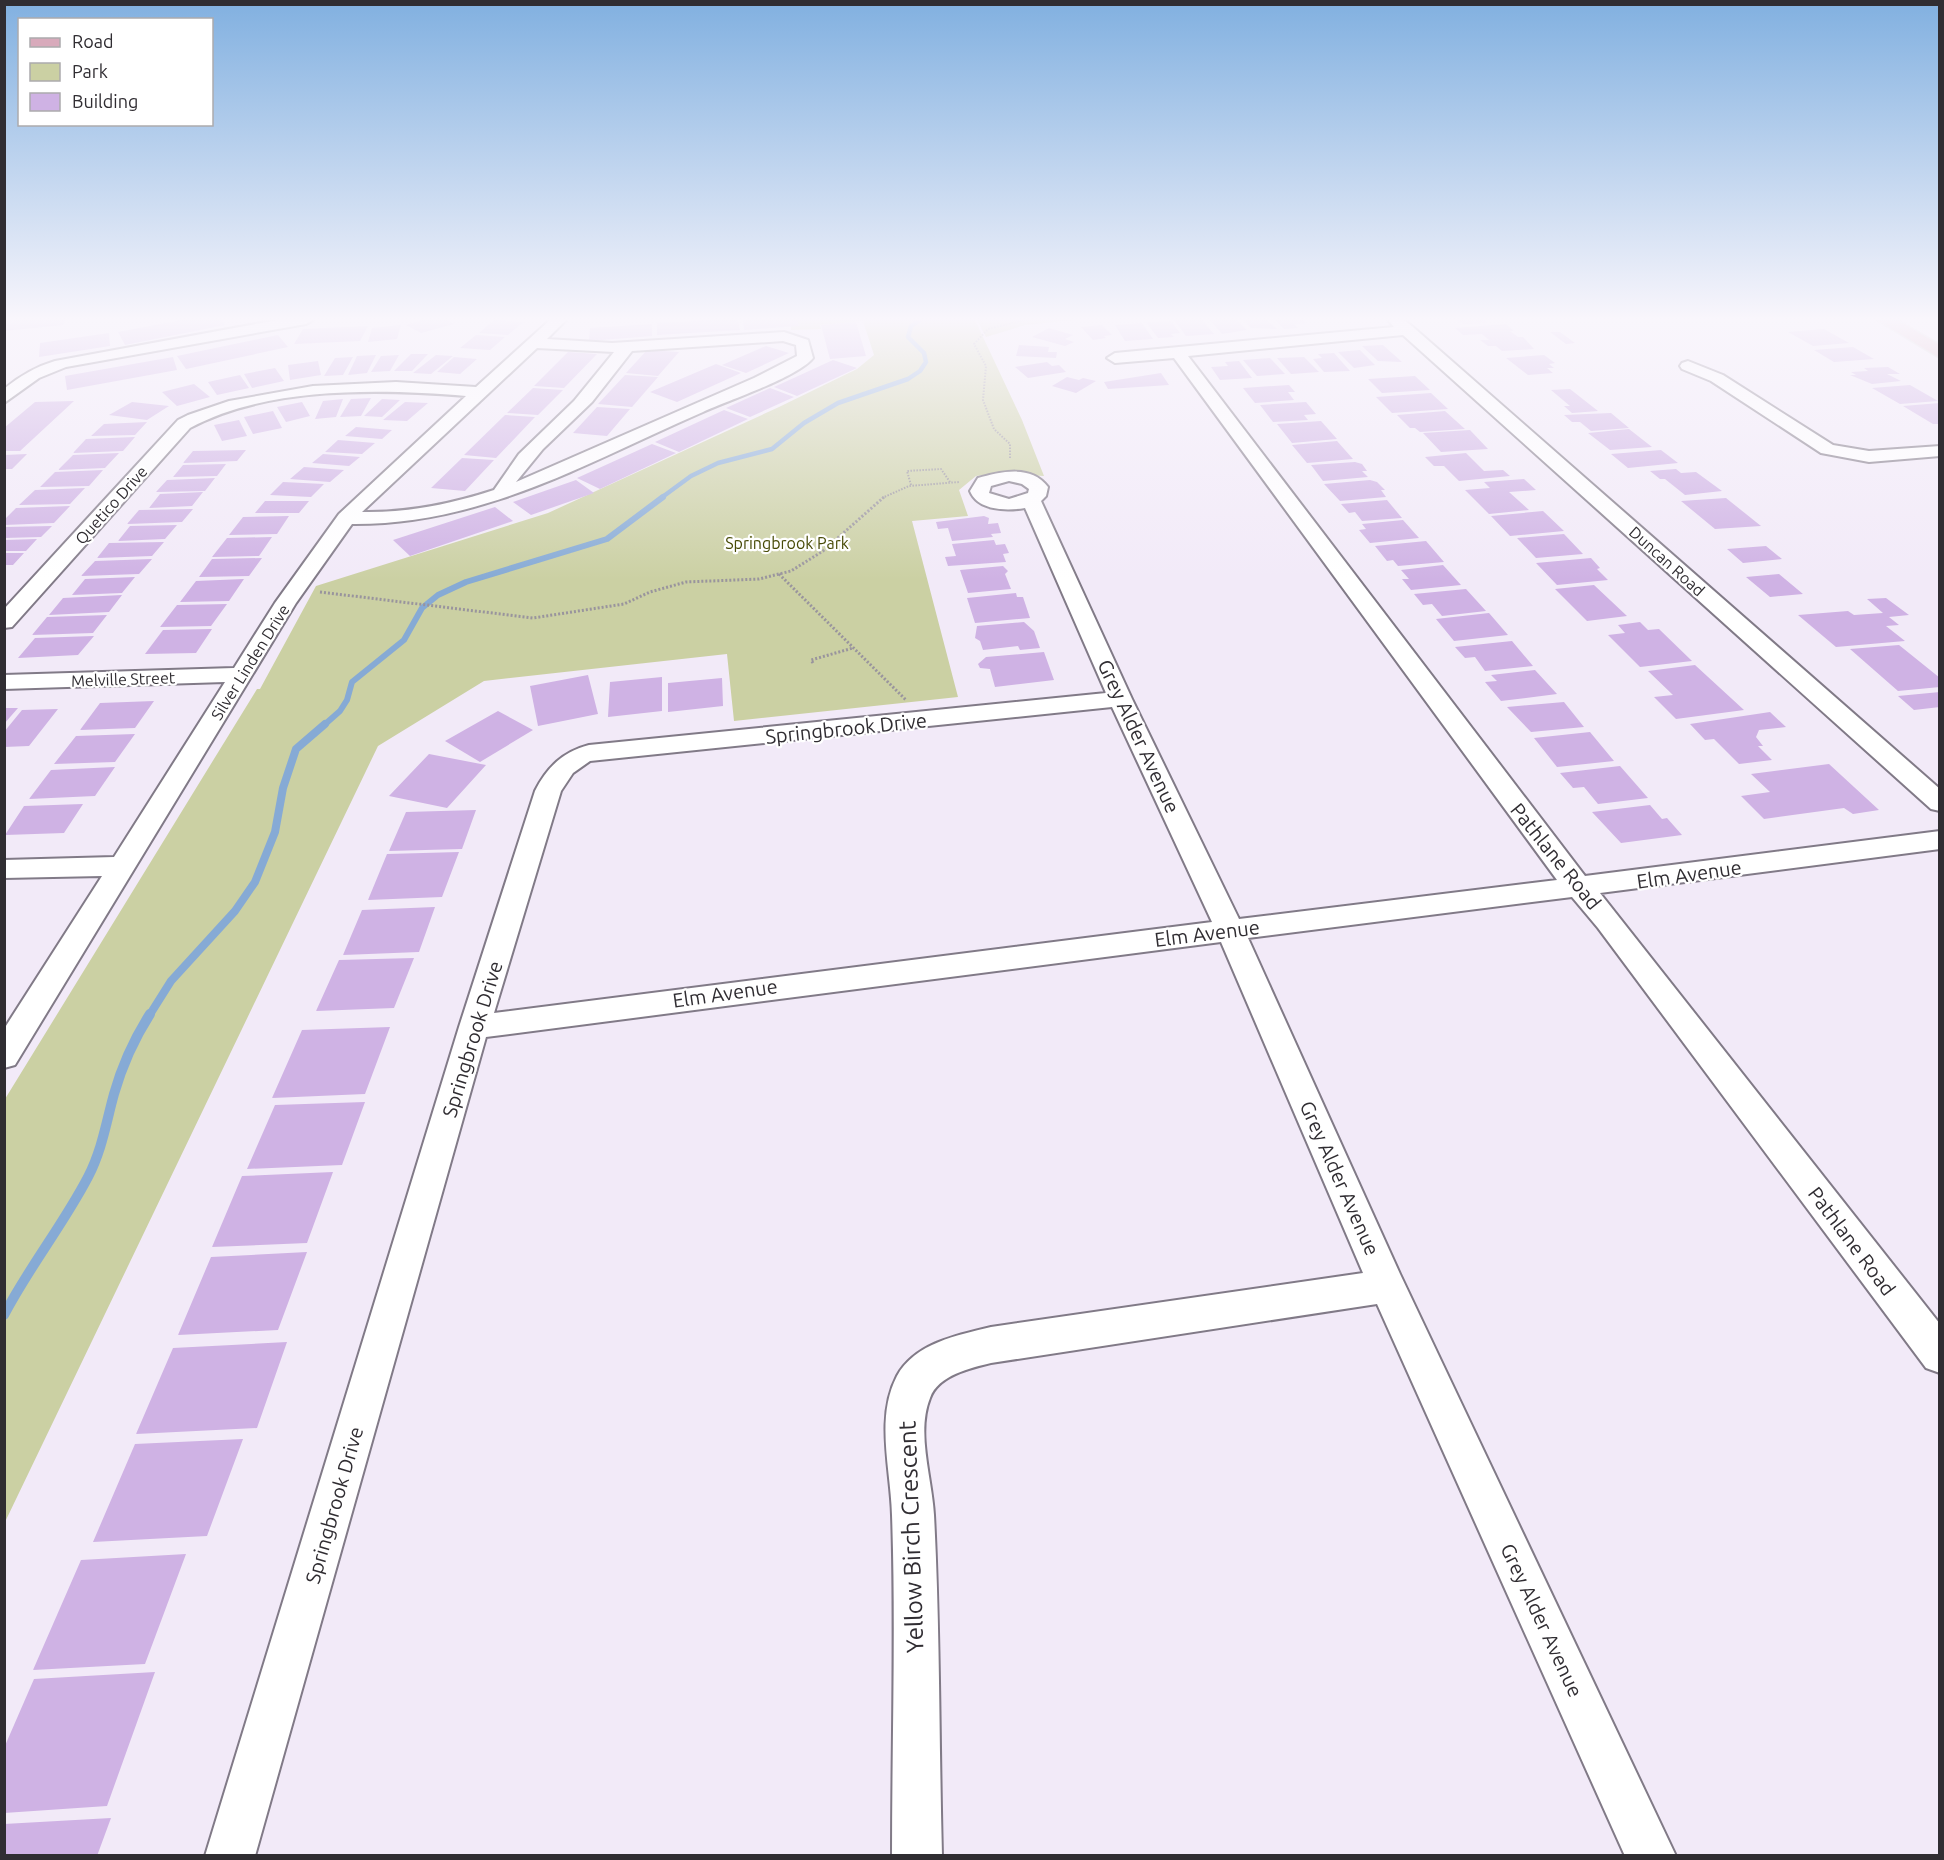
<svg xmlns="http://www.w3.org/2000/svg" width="1944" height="1860" font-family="Ubuntu,sans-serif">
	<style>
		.green { fill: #cbd0a3 }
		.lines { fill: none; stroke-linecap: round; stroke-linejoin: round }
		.stream-far3 { stroke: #86aad5; stroke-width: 4.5 }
		.stream-far2 { stroke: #86aad5; stroke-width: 6 }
		.stream-far1 { stroke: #86aad5; stroke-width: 8 }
		.stream { stroke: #86aad5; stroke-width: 10 }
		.building { fill: #cfb2e4 }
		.minor-casing { stroke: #817a87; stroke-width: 4 }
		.major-casing { stroke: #d1d1d2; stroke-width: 3 }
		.path-far1 { stroke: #99949d; stroke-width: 2; stroke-dasharray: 1.5 1.5; stroke-linecap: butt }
		.path { stroke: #99949d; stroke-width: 3; stroke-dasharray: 2 2; stroke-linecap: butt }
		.minor { fill: #fff; fill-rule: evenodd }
		.major { fill: #d8aabb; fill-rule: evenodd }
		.labels { text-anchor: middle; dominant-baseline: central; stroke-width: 4.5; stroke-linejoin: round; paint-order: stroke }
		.far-street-label { font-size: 16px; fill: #302d32; stroke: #fff }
		.far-park-label { font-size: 16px; fill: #474a06; stroke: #fff }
		.street-label { font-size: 20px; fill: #302d32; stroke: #fff }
		.near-street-label { font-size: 24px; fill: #302d32; stroke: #fff }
	</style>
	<rect width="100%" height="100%" fill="#f2eaf8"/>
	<path class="green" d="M797 320H975L1022 420 1044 476 999 473 976 476 959 490 968 516 912 521 958 697 734 721 727 654 484 681 378 746 5 1522V1099L257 689H260L316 586 548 513 779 407 857 369 874 355 863 321 820 325 821 329 791 330V326H799Z
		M977 320H1075L1025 325 986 337Z"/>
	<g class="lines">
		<path class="stream-far3" d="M661 498 691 476 718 463 772 449 804 423 838 403 908 379 920 371 926 362 924 353 908 337 911 326 920 320"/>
		<path class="stream-far2" d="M323 726 340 711 347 700 352 682 404 640 422 608 438 595 466 582 607 539 663 497"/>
		<path class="stream-far1" d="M149 1016 171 981 235 911 255 882 275 832 283 788 296 749 325 724"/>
		<path class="stream" d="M4 1315C29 1267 63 1225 88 1177 102 1150 106 1123 114 1094 122 1066 134 1039 150 1014"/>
	</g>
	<path class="building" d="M4 320H65L63 325 4 331Z
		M181 320H222L225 325 125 345 118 332Z
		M422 320H447L454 324 421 333 406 325Z
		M494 320 523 322 508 335 479 333Z
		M711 320H738L740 330 657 335V323Z
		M743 320H797L799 326 744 330Z
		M1174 320H1202L1214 334 1186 336Z
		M1210 320H1237L1247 330 1222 334Z
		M1243 320H1267L1277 329 1251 328Z
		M1275 320H1303L1307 323 1294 324 1298 328 1284 329Z
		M1457 320H1484L1488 323 1463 324Z
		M1171 321 1180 333 1171 334 1174 337 1158 338 1146 322Z
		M856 322 866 356 830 359 821 325Z
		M1142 323 1153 339 1125 341 1115 325Z
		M652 324V336L589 341 590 328Z
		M1506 324 1514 331H1510L1518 337H1523L1534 349 1502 351 1496 346H1488L1480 340H1489L1482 334 1463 335 1455 328Z
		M401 325 397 339 368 342 372 328Z
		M1102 325 1112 335 1104 336 1106 338 1093 340 1081 327Z
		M368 326 360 341 294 344 303 329Z
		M1049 328 1073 335 1065 339 1074 342 1065 346 1032 337Z
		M1824 329 1849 343 1813 346 1788 332Z
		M1550 332H1560L1575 343 1566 344Z
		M109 333 110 346 39 357 40 343Z
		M278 335 288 347 186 369 177 356Z
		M476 335 505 337 490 350 460 348Z
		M1019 345 1049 347 1048 352H1057L1056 358 1016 356Z
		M1383 345 1402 362 1378 361 1362 346Z
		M766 346 789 353 746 373 722 365Z
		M1853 347 1874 359 1834 362 1814 350Z
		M647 350 679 352 658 376 626 373Z
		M1360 350 1375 365 1354 368 1338 352Z
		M568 352 597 354 564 388 534 386Z
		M1334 353 1350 371 1324 372 1313 359 1322 358 1318 354Z
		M411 354H428L412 371H394Z
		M376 355 367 373 348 375 357 356Z
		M399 355 390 371 371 372 381 356Z
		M436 355 453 356 431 374 413 373Z
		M1544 355 1555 363 1549 364 1554 368H1547L1553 373 1528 375 1506 358Z
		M173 357 177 370 67 390 65 376Z
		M353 357 343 375 324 376 335 358Z
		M454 357 477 359 460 374 437 372Z
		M1304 357 1319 372 1291 374 1277 358Z
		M1270 358 1285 374 1257 376 1243 360Z
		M833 360 857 368 797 396 774 387Z
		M318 361 321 375 290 380 288 365Z
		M1239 361 1252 378 1220 380 1211 367 1228 366 1225 362Z
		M1047 362 1052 366 1059 365 1066 372 1028 378 1015 367Z
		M716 364 741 373 677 402 650 392Z
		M1888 367 1900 374H1887L1901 381 1872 384 1850 375H1856L1851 372 1868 371 1864 368Z
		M275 368 284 381 252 388 244 374Z
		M1161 373 1169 385 1108 389 1104 382Z
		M240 375 249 388 217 395 208 382Z
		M625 375 658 377 632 407 598 404Z
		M1415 376 1430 390 1382 393 1368 379Z
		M1067 377 1079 380 1083 378 1096 381 1076 393 1052 386Z
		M194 384 210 397 177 406 162 392Z
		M1289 385 1295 392H1288L1294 400 1255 403 1243 388Z
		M1910 385 1938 401 1900 404 1872 388Z
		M533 388 563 390 538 415 507 413Z
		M770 388 794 397 750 417 726 408Z
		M1570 389 1598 411 1572 413 1564 406H1570L1551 390Z
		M1431 393 1448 409 1392 413 1376 397Z
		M371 398 361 416 340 417 351 399Z
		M343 399 336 417 315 419 323 401Z
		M382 399 400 400 382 417 364 416Z
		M74 401 20 451H4V428L35 402Z
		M132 402 169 406 147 420 109 415Z
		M302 402 310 416 286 422 277 407Z
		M405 402 428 403 407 421 383 420Z
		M1306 402 1316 414 1304 415 1308 420 1273 422 1260 405Z
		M1940 403V424H1933L1903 406Z
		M597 407 630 409 607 436 573 433Z
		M724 410 748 419 679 452 655 442Z
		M273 411 282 428 253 434 244 417Z
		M1445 411 1465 429 1420 432 1415 428H1410L1397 415Z
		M1611 413 1629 428 1591 431 1580 422H1572L1564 415Z
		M505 415 535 417 496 458 464 455Z
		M239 420 247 436 222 441 214 425Z
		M1321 421 1337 439 1292 443 1277 424Z
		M147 422 135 435 91 436 104 424Z
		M356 427 392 430 382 439 345 436Z
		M1629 429 1652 447 1610 450 1588 433Z
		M1470 430 1488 449 1441 452 1423 433Z
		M135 437 123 451 73 453 86 439Z
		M338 440 375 443 362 454 325 452Z
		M1337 441 1353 459 1307 463 1292 445Z
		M652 444 676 453 600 489 577 478Z
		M246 450 237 461 183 463 193 451Z
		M1661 450 1678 463 1628 468 1611 454Z
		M119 453 105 468 58 470 73 455Z
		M1466 453 1484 471 1503 470 1510 476 1459 481 1444 466H1434L1425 457Z
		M27 454 12 469H4V455Z
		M323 454 360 457 349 466 312 463Z
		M462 458 494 460 465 491 431 488Z
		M1355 462 1362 464 1367 471H1362L1368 477 1323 481 1311 465Z
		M226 464 217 476 173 477 183 465Z
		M304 467 344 470 330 482 290 479Z
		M1676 469 1681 473 1696 472 1722 491 1685 495 1665 479H1660L1650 471Z
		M103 470 89 486 40 487 55 472Z
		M215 478 205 491 156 492 167 480Z
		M1524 479 1536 490 1509 492 1529 510 1489 514 1465 490 1490 488 1484 482Z
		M576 480 594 493 531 515 513 502Z
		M1370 480 1377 482 1385 490H1381L1386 497 1340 501 1324 484Z
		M283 482 324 484 311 497 270 495Z
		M85 488 70 504 19 505 35 490Z
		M203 492 192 506 149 508 160 494Z
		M1726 498 1761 526 1715 529 1681 501Z
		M1387 500 1402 518 1362 521 1355 512 1349 513 1341 504Z
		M265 501H309L299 513H255Z
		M70 506 54 523 4 525V520L16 508Z
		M495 507 513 521 410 556 393 540Z
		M193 509 182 522 127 524 139 510Z
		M1543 511 1564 531 1510 536 1491 516Z
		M289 516 277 534 229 535 243 517Z
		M984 516 989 518 988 524 998 523 1001 533 991 534 993 537 952 541 948 528 938 529 936 522Z
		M1403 520 1419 538 1370 543 1359 530 1366 529 1362 524Z
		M177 525 165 539 118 541 130 526Z
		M52 526 41 537 4 538V527Z
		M1564 534 1583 554 1536 558 1517 538Z
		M272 537 259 556 212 557 227 538Z
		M37 539 26 551H5V540Z
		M994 540 996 545 1005 544 1009 553 1003 554 1006 562 948 566 945 557 956 556 952 544Z
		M1426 541 1444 562 1398 566 1393 560 1387 561 1375 546Z
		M164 542 152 556 97 558 109 543Z
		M1766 546 1782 559 1743 563 1727 549Z
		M4 553H24L13 565H4Z
		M262 558 249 576 199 577 212 559Z
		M1591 558 1600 568 1597 569 1608 580 1557 585 1536 563Z
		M152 559 139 574 81 576 95 561Z
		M1443 565 1461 585 1411 590 1402 579H1409L1401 570Z
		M1003 566 1008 571 1005 574 1011 589 968 593 960 570Z
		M1779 574 1803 594 1770 597 1746 577Z
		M135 577 122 593 72 595 85 579Z
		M244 579 229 601 180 602 196 581Z
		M1594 585 1627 616 1587 621 1555 589Z
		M1466 589 1486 611 1442 616 1432 604 1423 605 1414 594Z
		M1016 593 1017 597H1023L1030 618 975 623 967 598Z
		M122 595 109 612 49 615 63 598Z
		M1886 598 1909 615 1889 617 1899 625 1886 626 1905 641 1836 647 1798 615 1848 611 1854 615 1883 613 1867 599Z
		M227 604 211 626 160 627 177 605Z
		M1489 613 1508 635 1454 641 1436 619Z
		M107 615 93 633 32 635 47 617Z
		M1024 622 1034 631 1040 648 1020 650 1018 646 983 650 980 641 975 638 977 626Z
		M1640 622 1648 630 1659 629 1692 661 1640 667 1608 635 1625 633 1618 625Z
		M212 629 196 653 145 654 163 630Z
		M94 636 78 655 18 658 35 638Z
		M1512 641 1533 666 1485 671 1475 657 1465 658 1455 647Z
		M1899 645 1940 678V687L1898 691 1850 649Z
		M1044 652 1054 680 995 687 990 669 980 668 978 664 986 657Z
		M1695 665 1744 710 1676 719 1654 697 1673 695 1648 671Z
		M1535 670 1557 694 1501 701 1485 682 1497 681 1491 675Z
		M588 675 598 714 538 726 530 686Z
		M662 677V711L608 717 610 682Z
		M722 678 723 706 668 712V683Z
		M1940 692V707L1914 710 1898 696Z
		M154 701 135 728 80 730 100 703Z
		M1564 702 1584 727 1531 732 1507 707Z
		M4 708H18L4 724Z
		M58 709 29 746 4 747V732L22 710Z
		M498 711 533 730 480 762 445 741Z
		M1770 712 1786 727 1759 730 1756 737 1763 746H1758L1772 760 1739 764 1714 739 1705 740 1690 724Z
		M1590 732 1614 761 1557 767 1534 738Z
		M135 734 115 762 54 764 76 736Z
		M429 754 486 765 447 808 389 796Z
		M1829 764 1879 810 1853 814 1844 808 1764 819 1741 796 1770 792 1751 774Z
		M1620 766 1648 798 1598 804 1584 787 1573 788 1560 773Z
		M115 767 95 796 29 799 51 770Z
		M83 804 64 833 5 835 24 806Z
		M1650 805 1662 819 1667 818 1682 835 1621 843 1592 812Z
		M476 810 462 849 389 851 406 812Z
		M459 852 442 897 368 900 387 854Z
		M435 907 419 952 343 955 362 910Z
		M414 958 394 1008 316 1011 339 960Z
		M390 1027 365 1094 272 1098 302 1030Z
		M365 1102 342 1165 247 1169 275 1105Z
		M333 1172 307 1243 212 1247 242 1176Z
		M307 1252 278 1330 178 1335 211 1257Z
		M287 1342 257 1428 136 1434 173 1348Z
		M243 1439 207 1536 93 1542 135 1444Z
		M186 1554 145 1664 33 1670 81 1560Z
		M155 1672 107 1806 4 1813V1748L34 1679Z
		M111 1818 97 1856H4V1824Z"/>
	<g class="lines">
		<g class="minor-casing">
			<path id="minor" d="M277 320H313L306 324 66 367 39 378 4 403V389C20 376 35 367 55 361Z
				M550 320H566L547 339 612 343 784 332 808 340 813 358C798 377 727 401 703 412 586 463 483 525 352 524L296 603 15 1065 4 1068V1029L102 876 4 878V860L114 857 225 682 4 689V675L234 668 275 603 339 514 466 396C380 389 268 386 190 428L12 627 4 628V609L178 420 188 415 229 401 313 386 396 382 476 387ZM783 341 796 345 797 356 754 378 516 482 543 449 592 402 632 351ZM537 348 614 352 574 401 519 454 494 490C451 504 408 513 362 512Z
				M1388 320H1404L1413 327 1940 789V811L1931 809 1403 335 1188 356 1585 876 1940 831V849L1600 893 1940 1324V1373L1926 1368 1598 928 1572 897 1248 938 1400 1274 1676 1856H1625L1377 1304 991 1363C971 1368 938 1375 930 1398 916 1433 932 1478 934 1515 940 1628 939 1742 942 1856H892C892 1742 896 1628 892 1515 891 1470 875 1418 897 1376 915 1343 958 1335 991 1327L1363 1273 1221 942 486 1037 255 1856H205L459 1027 535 791C547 767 563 752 589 745L1106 693 1025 508C1007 511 978 511 970 491L978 478C1001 472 1031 464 1048 487L1046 496 1041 501 1132 699 1239 919 1557 880 1174 358 1115 363 1107 358 1115 353 1394 327ZM1009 481 1022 484 1029 489 1028 493 1009 499 989 493 991 486ZM1112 707 1212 922 494 1013 561 791 573 773 590 761Z
				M1688 361 1723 375 1833 445 1869 451 1940 446V456L1869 462 1821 453 1711 381 1682 369 1680 366 1682 363Z"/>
		</g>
		<g class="major-casing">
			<path id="major" d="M1877 320H1897L1940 345V358Z"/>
		</g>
		<path class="path-far1" d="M1010 458V444L994 429 983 400 986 366 974 344 988 329 1025 320
			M911 485 907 471 941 469 950 482
			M882 498 909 486 959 482"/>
		<path class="path" d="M779 574 906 700
			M320 592 533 618 624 604 650 592 686 582 759 579 791 571 823 551 884 497
			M813 663 811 660 853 648"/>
		<use href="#minor" class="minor"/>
		<use href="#major" class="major"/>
	</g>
	<linearGradient id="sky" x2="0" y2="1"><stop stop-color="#81b0e0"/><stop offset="0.55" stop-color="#f9f6fc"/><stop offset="1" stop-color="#f9f6fc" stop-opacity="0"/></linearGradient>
	<rect width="1944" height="580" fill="url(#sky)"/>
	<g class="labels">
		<g class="far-street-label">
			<text transform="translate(111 505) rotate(-48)">Quetico Drive</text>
			<text transform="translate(1667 561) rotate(42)">Duncan Road</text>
			<text transform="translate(250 662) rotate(-58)">Silver Linden Drive</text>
			<text transform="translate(123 679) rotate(-2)">Melville Street</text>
		</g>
		<g class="far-park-label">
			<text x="787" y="543">Springbrook Park</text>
		</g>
		<g class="street-label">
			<text transform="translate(846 728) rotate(-6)">Springbrook Drive</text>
			<text transform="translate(1139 736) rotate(65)">Grey Alder Avenue</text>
			<text transform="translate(1556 856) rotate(51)">Pathlane Road</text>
			<text transform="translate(1689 874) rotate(-8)">Elm Avenue</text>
			<text transform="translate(1207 933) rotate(-7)">Elm Avenue</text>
			<text transform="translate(725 993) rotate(-8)">Elm Avenue</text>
			<text transform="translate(472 1039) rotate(-73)">Springbrook Drive</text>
			<text transform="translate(1340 1178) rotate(66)">Grey Alder Avenue</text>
			<text transform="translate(1852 1241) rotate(53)">Pathlane Road</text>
			<text transform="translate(334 1505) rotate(-74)">Springbrook Drive</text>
			<text transform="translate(1542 1620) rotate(65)">Grey Alder Avenue</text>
		</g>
		<g class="near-street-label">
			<text transform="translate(911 1537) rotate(-92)">Yellow Birch Crescent</text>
		</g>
	</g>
	<rect width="1944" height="1860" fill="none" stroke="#302d32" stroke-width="12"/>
	<rect x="18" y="18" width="195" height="108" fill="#ffffff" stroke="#acabad" stroke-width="1.5"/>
	<rect x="30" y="38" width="30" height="9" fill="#d8aabb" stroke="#acabad" stroke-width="1.5"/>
	<text x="72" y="48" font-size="18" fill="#302d32">Road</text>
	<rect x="30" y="63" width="30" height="18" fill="#cbd0a3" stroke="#acabad" stroke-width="1.5"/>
	<text x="72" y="78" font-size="18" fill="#302d32">Park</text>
	<rect x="30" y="93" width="30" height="18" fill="#cfb2e4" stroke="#acabad" stroke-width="1.5"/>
	<text x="72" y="108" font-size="18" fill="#302d32">Building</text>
</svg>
